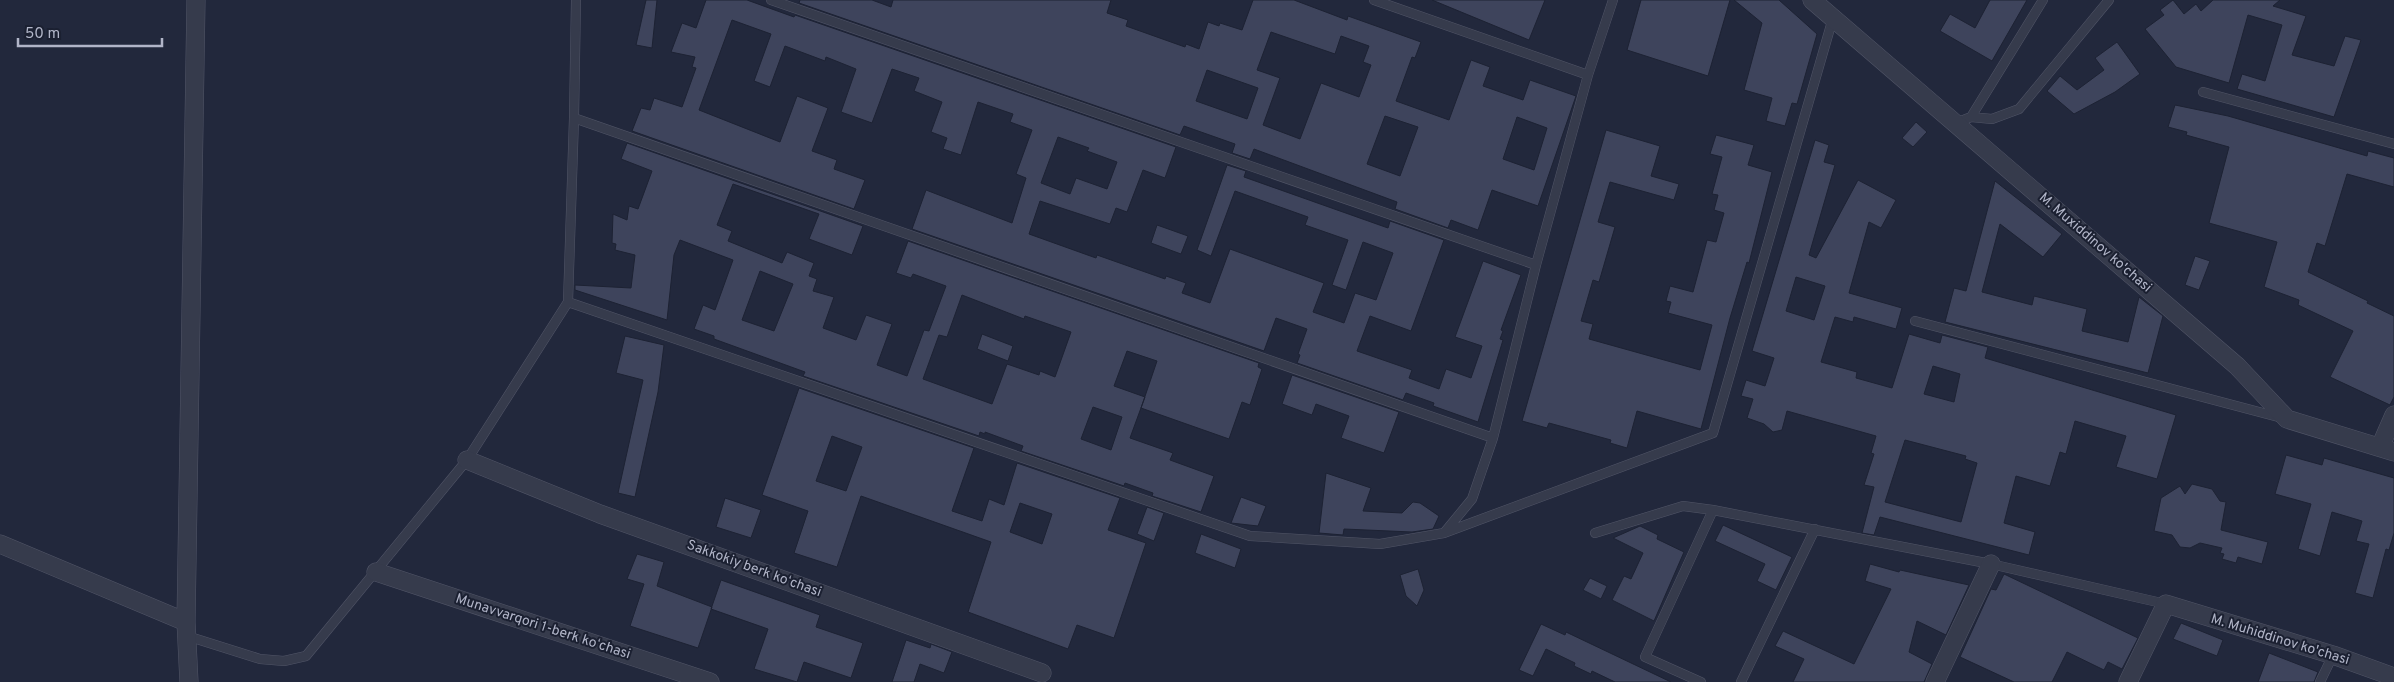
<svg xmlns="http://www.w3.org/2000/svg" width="2394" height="682" font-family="Overpass,sans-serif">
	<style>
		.building { fill: #3e445c; stroke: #1d2233; fill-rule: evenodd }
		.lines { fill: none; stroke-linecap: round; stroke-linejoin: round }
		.lane-casing { stroke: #515567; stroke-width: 10 }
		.street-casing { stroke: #515567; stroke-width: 19 }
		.lane { stroke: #363b4c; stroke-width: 9 }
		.street { stroke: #363b4c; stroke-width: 18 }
		.labels { text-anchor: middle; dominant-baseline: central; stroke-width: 4; stroke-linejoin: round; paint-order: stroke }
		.street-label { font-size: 14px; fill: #b1b5c8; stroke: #1b2031 }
	</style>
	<rect width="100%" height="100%" fill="#22283c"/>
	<path class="building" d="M646 0H657L652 48 636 45Z
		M706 0H747L794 17 795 15 1176 147 1165 178 1143 170 1127 212 1116 208 1110 224 1040 201 1029 234 1096 258 1097 255 1165 279 1166 276 1186 283 1182 293 1210 303 1230 249 1324 283 1313 312 1344 323 1355 293 1376 300 1393 253 1363 242 1346 290 1332 285 1348 240 1305 225 1308 217 1235 191 1211 256 1197 250 1227 165 1246 171 1244 177 1388 228 1390 221 1444 240 1411 331 1370 316 1357 351 1412 370 1409 378 1439 389 1446 369 1471 378 1482 346 1455 337 1483 261 1521 275 1501 330 1503 331 1500 339 1503 340 1478 422 1433 406 1434 403 1406 393 1403 400 1297 363 1300 355 1298 354 1307 329 1276 318 1264 351 912 229 926 190 1012 223 1026 178 1016 174 1032 130 1010 122 1013 114 978 102 961 155 943 149 947 138 931 132 942 102 914 91 919 78 892 69 872 123 841 112 856 69 826 57 825 61 785 46 770 87 754 81 771 34 732 20 699 110 780 142 797 96 828 108 812 151 837 160 834 169 865 180 854 209 632 131 641 108 650 110 654 98 682 107 696 68 692 67 695 57 671 52 682 23 696 28ZM1058 137 1089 148 1087 151 1117 162 1107 189 1076 178 1070 194 1041 183Z
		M800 0H872L891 7 893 0H1111L1107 13 1128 20 1126 26 1185 47 1186 44 1199 49 1208 22 1219 26 1220 23 1242 30 1253 0H1294L1347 20 1348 16 1421 42 1415 58 1412 57 1396 101 1449 120 1471 60 1490 67 1483 86 1523 100 1530 80 1576 96 1538 206 1492 190 1478 230 1451 220 1448 228 1395 209 1397 202 1254 149 1250 159 1232 153 1235 144 1184 126 1180 135 799 3ZM1271 32 1335 54 1341 36 1369 46 1363 62 1371 65 1359 97 1321 83 1300 139 1263 125 1280 78 1257 70ZM1207 70 1258 88 1247 119 1196 101ZM1385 116 1418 127 1400 176 1367 164ZM1517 117 1547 128 1534 170 1503 159Z
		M1432 0H1545L1529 40Z
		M1641 0H1730L1708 76 1627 50Z
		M1734 0H1779L1817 34 1797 104 1792 103 1785 126 1766 121 1772 98 1744 90 1762 23Z
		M1990 0H2027L1992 61 1940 31 1950 14 1975 28Z
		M2173 0 2184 14 2196 4 2201 11 2213 0H2280L2273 6 2306 16 2292 55 2334 66 2345 36 2361 40 2334 117 2237 89 2242 74 2265 81 2282 25 2248 15 2229 83 2176 67 2145 29 2164 15 2160 10Z
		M2117 42 2140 74 2115 92 2074 114 2047 91 2060 76 2077 90 2104 70 2095 58Z
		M2175 105 2228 116 2367 156 2368 151 2394 158V187L2347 174 2325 246 2317 243 2308 272 2368 301 2367 303 2394 316V397L2390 405 2330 377 2353 331 2298 305 2299 300 2264 287 2277 242 2209 223 2229 147 2186 135 2187 132 2168 127Z
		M1916 122 1927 132 1913 147 1902 138Z
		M1606 130 1660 146 1651 176 1679 184 1674 200 1610 182 1598 222 1615 227 1599 282 1593 280 1581 321 1593 324 1589 339 1700 370 1712 325 1668 313 1671 302 1666 301 1670 286 1693 292 1707 240 1716 242 1724 213 1714 210 1718 195 1712 194 1722 157 1710 154 1716 135 1754 145 1748 165 1772 172 1749 263 1747 262 1730 318 1701 429 1637 411 1627 448 1610 443 1611 440 1549 423 1547 428 1522 421Z
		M1815 140 1829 145 1824 162 1835 165 1809 255 1816 258 1858 180 1896 200 1881 228 1869 222 1849 293 1902 308 1896 329 1854 317 1853 322 1835 317 1821 362 1857 372 1856 378 1892 388 1909 334 1940 343 1942 335 1988 347 1985 358 2176 415 2157 479 2116 467 2126 436 2075 421 2066 454 2060 452 2050 486 2016 476 2004 523 2035 532 2029 555 1880 517 1874 535 1862 533 1874 487 1864 485 1874 454 1871 453 1876 436 1787 411 1782 430 1773 432 1764 424 1747 418 1753 399 1741 396 1746 380 1765 386 1774 358 1752 351ZM1796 277 1825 286 1814 320 1786 311ZM1933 366 1960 374 1954 402 1924 394ZM1905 440 1966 456 1965 459 1977 463 1961 522 1885 502Z
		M627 143 863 226 852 255 809 239 819 214 733 184 717 225 732 231 728 241 782 263 787 252 814 263 809 276 817 279 813 291 834 297 823 328 856 340 866 315 892 324 877 365 907 376 924 330 929 331 946 286 913 274 911 278 896 273 908 241 1259 363 1258 367 1262 369 1250 405 1242 402 1229 439 1141 408 1157 361 1127 351 1114 386 1145 397 1130 438 1173 453 1170 460 1214 476 1201 512 1152 496 1153 493 1125 483 1124 486 1021 451 1023 446 985 432V434L980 432 979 436 803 376 805 372 714 339V336L694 329 703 305 715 310 733 260 680 240 674 255 667 320 575 290V285L631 288 635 255 615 250 616 244 612 243 613 214 627 220 629 206 638 209 652 171 621 159ZM760 271 793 284 774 331 742 320ZM962 295 1024 319 1025 316 1071 332 1055 377 1040 371 1039 375 1007 364 992 404 923 379 939 335 947 337ZM1093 407 1122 417 1111 450 1081 439Z
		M1995 181 2062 234 2043 257 2000 224 1982 292 2032 305 2034 296 2087 309 2082 331 2128 342 2139 297 2163 316 2148 373 1945 322 1954 288 1966 291Z
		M1157 225 1188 236 1181 254 1151 243Z
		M2195 256 2210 261 2199 290 2185 285Z
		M982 334 1013 346 1008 361 977 349Z
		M625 336 664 345 658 392 635 497 618 493 643 380 616 373Z
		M1292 375 1399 412 1384 453 1341 438 1349 416 1316 404 1312 415 1282 404Z
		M799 388 974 448 952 511 982 521 989 499 1004 505 1017 463 1120 498 1108 530 1146 543 1114 638 1077 625 1068 649 968 612 991 542 861 496 837 567 794 553 808 511 762 495ZM832 436 862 447 846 491 816 481ZM1020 503 1052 514 1042 544 1010 532Z
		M2286 455 2322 465 2324 458 2394 478V533L2389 550 2386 549 2373 598 2355 593 2369 544 2356 541 2362 521 2332 512 2320 556 2298 549 2311 504 2275 494Z
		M1326 473 1371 488 1363 511 1402 513 1413 502 1420 503 1439 516 1433 529 1412 532 1344 529 1343 535 1319 533Z
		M2192 484 2212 489 2220 501 2226 502 2221 530 2268 542 2262 564 2238 557 2236 563 2222 559 2224 554 2220 553 2222 548 2200 543 2190 548 2180 547 2172 535 2154 531 2161 498 2180 486 2185 494Z
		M1241 497 1266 506 1258 526 1231 523Z
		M725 498 761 510 751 538 716 527Z
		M1147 507 1164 513 1154 541 1137 534Z
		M1723 525 1792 557 1776 590 1757 581 1765 564 1715 541Z
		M1640 526 1658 535 1657 539 1684 552 1654 621 1612 600 1624 576 1631 579 1643 553 1613 538Z
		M1201 534 1241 549 1235 568 1195 553Z
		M637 554 664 562 657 586 712 607 698 648 630 626 644 584 627 579Z
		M1870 564 1899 572 1900 570 1969 585 1946 635 1917 621 1909 652 1932 664 1924 682H1793L1804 659 1775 646 1783 631 1854 664 1891 589 1865 581Z
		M1418 569 1424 590 1417 606 1406 596 1400 575Z
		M2004 574 2138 638 2122 669 2108 662 2104 670 2067 652 2052 682H2014L1960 657 1991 589 1996 590Z
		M1590 578 1607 586 1601 599 1583 590Z
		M721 580 820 615 816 627 863 643 851 678 804 662 797 682 754 669 768 629 711 609Z
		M2181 623 2223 640 2217 656 2173 639Z
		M1541 624 1565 635 1566 632 1671 682H1615L1592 671 1591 674 1574 666 1575 663 1546 649 1533 676 1519 670Z
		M906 640 930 648 931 644 952 652 944 673 920 664 914 682H892Z
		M2269 653 2318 672 2314 682H2258Z"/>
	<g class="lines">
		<g class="lane-casing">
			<path id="lane" d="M771 0 1536 265
				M1374 0 1588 75
				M2203 92 2394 144
				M1971 117 2043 0
				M574 118 1493 438
				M1956 123 1971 117 1992 119 2019 109 2109 0
				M568 302 1250 536 1380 544 1444 533 1713 433 1833 18
				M1915 321 2282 418
				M1444 533 1472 499 1493 438 1536 265 1588 75 1613 0
				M1595 533 1683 506 1713 510 1991 564 2166 604
				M187 636 260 659 284 661 306 656 467 460 568 302 574 118 576 0
				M1701 682 1645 657 1713 510
				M1741 682 1815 529
				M2320 682 2333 655"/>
		</g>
		<g class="street-casing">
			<path id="street" d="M1812 0 2237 366 2287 419 2394 452
				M2380 447 2394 415
				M467 460 600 514 1042 673
				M0 544 186 622
				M376 572 710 682
				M189 682 186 622 196 0
				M1935 682 1991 564
				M2128 682 2166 604 2333 655 2394 677"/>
		</g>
		<use href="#lane" class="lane"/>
		<use href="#street" class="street"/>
	</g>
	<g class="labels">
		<g class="street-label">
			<text transform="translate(2095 243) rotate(41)">M. Muxiddinov ko'chasi</text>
			<text transform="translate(754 569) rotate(20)">Sakkokiy berk koʻchasi</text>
			<text transform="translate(543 627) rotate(18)">Munavvarqori 1-berk koʻchasi</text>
			<text transform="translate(2280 640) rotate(17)">M. Muhiddinov ko'chasi</text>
		</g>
	</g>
	<path d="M18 38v8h144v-8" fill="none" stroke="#b1b5c8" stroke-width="2.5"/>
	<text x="25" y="38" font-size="15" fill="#b1b5c8" stroke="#1b2031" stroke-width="4" paint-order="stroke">50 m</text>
</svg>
